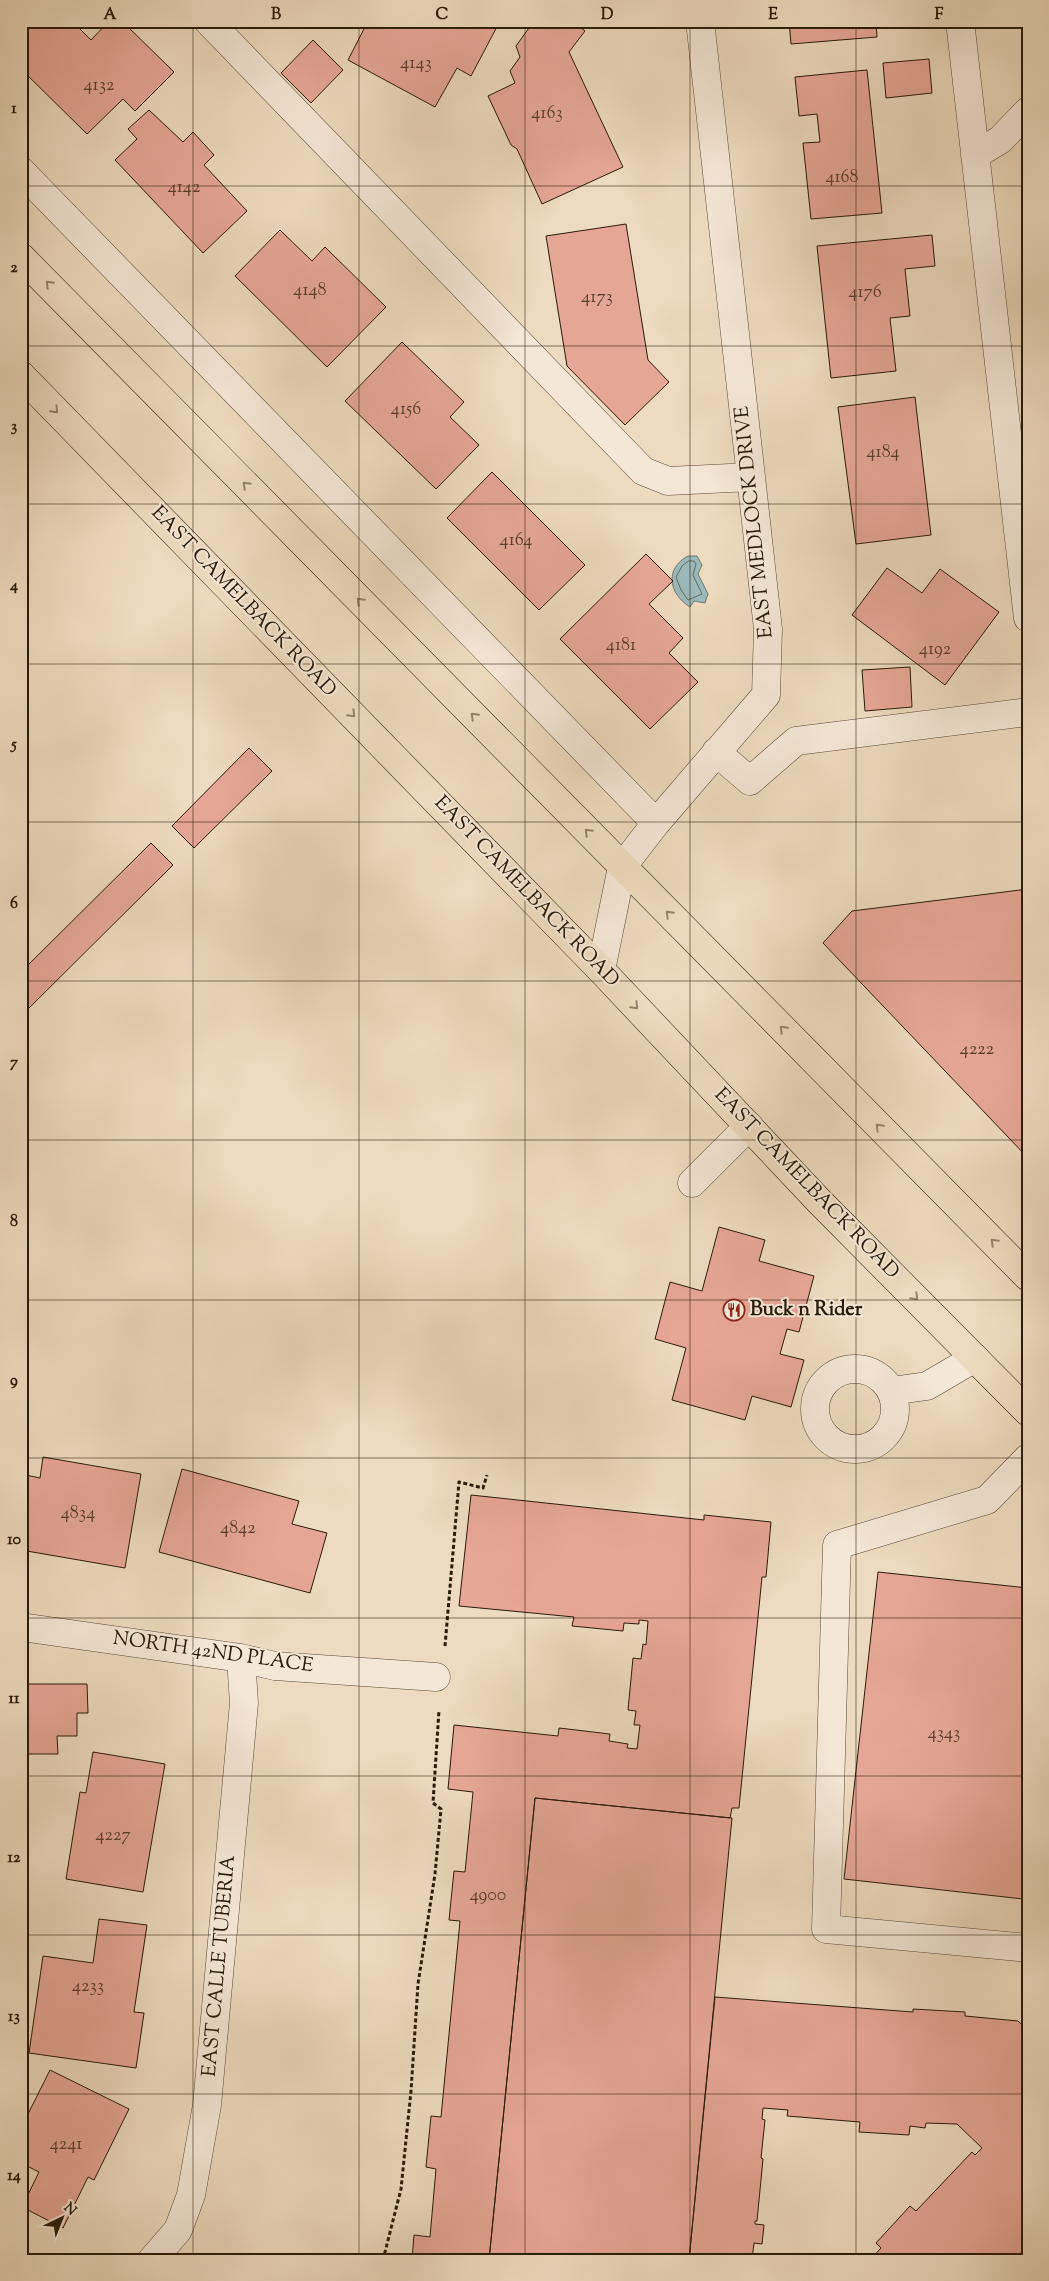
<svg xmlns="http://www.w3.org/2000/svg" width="1049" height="2281" font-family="'Sorts Mill Goudy',serif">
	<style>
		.water { fill: #9bb9b9; stroke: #6d7a72 }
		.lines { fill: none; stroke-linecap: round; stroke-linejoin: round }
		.shore { stroke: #626a60; stroke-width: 1 }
		.building { fill: #e6a696; stroke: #291b08 }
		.minor-casing { stroke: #5a4b36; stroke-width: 29 }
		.major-casing { stroke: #291b08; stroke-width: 29 }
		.path { stroke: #291b08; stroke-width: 3; stroke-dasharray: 4 2.5; stroke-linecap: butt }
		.minor { stroke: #f4e7d5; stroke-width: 28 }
		.major { stroke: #eedabe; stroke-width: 28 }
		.oneway { stroke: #95846c }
		.grid { fill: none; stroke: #291b08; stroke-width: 1; stroke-opacity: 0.55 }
		.labels { text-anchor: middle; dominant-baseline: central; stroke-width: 4; stroke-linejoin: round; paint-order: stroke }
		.number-label { font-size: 18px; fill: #583e2c }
		.street-label { font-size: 20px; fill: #291b08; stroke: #f4e7d5 }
		.poi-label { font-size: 20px; font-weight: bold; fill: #291b08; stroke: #f4e7d5; text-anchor: start }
		.neatline { fill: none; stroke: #291b08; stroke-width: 2 }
		.grid-label { font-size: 16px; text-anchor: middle; font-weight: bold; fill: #291b08 }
	</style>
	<rect width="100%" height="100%" fill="#eedabe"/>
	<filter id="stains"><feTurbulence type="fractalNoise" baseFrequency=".004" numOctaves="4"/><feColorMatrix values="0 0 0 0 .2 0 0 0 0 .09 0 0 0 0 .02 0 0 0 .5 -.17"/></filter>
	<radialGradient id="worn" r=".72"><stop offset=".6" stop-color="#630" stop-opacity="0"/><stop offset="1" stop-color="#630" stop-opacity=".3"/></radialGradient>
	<path class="water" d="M688 556H697L702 565 698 574 708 594 705 603 694 601 690 607C669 594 664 569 688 556Z"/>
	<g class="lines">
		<path class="shore" d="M689 561H694L696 564 693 575 702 594 688 600 681 590 676 577 682 566Z"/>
	</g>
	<path class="building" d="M21 21H72L91 40 109 21H122L174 72 135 111 123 99 87 134 21 69Z
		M303 21H313L308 26Z
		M368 21H500L471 76 457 68 435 107 348 60Z
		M534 21H572L585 31 569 52 623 167 542 204 517 149 511 145 488 96 515 83 510 71 520 57 516 46Z
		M789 21H876L877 37 791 44Z
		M313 40 343 70 311 103 281 73Z
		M929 59 932 93 886 98 883 63Z
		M867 70 882 213 811 219 803 143 820 142 817 114 799 116 795 77Z
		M149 110 183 142 193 132 214 155 204 165 247 211 203 253 115 160 137 139 128 129Z
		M626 224 648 360 669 382 625 425 567 366 546 236Z
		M280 230 312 261 325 247 386 307 327 367 235 276Z
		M932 235 935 266 905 269 910 316 890 318 896 371 831 378 817 246Z
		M402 342 464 402 450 417 479 445 436 489 345 401Z
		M915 397 931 535 856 544 838 407Z
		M492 472 585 565 539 610 447 518Z
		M646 554 673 581 649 604 683 638 669 653 698 682 650 729 560 639Z
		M887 568 922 593 940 569 999 612 945 685 852 615Z
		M910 667 912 707 865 711 862 670Z
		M249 748 272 771 194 848 172 826Z
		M151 843 173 865 21 1016V972Z
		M1028 889V1158L823 943 852 911Z
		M719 1227 765 1240 759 1261 814 1276 799 1332 787 1329 780 1354 804 1360 791 1407 752 1396 745 1420 672 1400 686 1348 655 1339 670 1282 702 1291Z
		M43 1457 141 1474 125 1568 21 1550V1474L40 1478Z
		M182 1469 299 1501 292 1524 327 1533 310 1593 159 1552Z
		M471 1495 704 1520V1515L771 1522 766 1577H762L739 1808H732L730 1818 535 1798 489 2260H412L414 2235 430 2237 436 2169 426 2167 431 2116 441 2117 460 1921 449 1920 454 1871 465 1872 473 1792 448 1789 454 1725 558 1736 559 1728 610 1734 609 1741 628 1744 627 1748 637 1749 640 1725H634L636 1711 628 1710 633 1658 641 1659 643 1644 646 1645 648 1621 639 1620V1624L624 1623 623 1631 572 1626 574 1617 459 1606Z
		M878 1572 1028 1588V1919H1022L1023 1899 844 1879Z
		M21 1684H87L88 1713H77V1736H57L58 1754H26V1785H21Z
		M93 1752 165 1764 143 1892 66 1879 80 1792 86 1793Z
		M535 1798 732 1818 689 2260H489Z
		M99 1919 147 1925 134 2012 144 2013 136 2068 29 2053 43 1956 93 1963Z
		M715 1997 913 2012V2009L965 2012V2016L1018 2021 1028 2030V2257L1025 2260H870L881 2248 876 2243 910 2206 916 2211 972 2152 975 2155 982 2148 957 2124 926 2123 925 2128 910 2126 909 2135 859 2132 860 2122 787 2116 788 2110 763 2108 762 2119 765 2120 761 2158 763 2159 757 2221H755V2224L764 2225 762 2244 754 2243 752 2260H689Z
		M50 2070 129 2109 94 2180 88 2177 63 2228 22 2207 39 2172 21 2163V2128Z"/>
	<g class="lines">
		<g class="minor-casing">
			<path id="minor" d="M208 21 643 471 668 481 751 477
				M960 21 1028 618
				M975 155 1000 140 1028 111
				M21 171 656 823
				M716 752 750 781 796 741 1028 712
				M601 970 622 867 656 823 766 695 768 629 700 21
				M692 1183 749 1126
				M815 1409a40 40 0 1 1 80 0a40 40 0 1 1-80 0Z
				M891 1391 927 1386 975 1358
				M1028 1458 987 1500 837 1545 826 1929 1028 1948
				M21 1627 241 1658 275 1666 436 1677
				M152 2260 178 2230 191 2195 207 2105 244 1703 241 1658"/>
		</g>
		<g class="major-casing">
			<path id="major" d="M21 257 1028 1277
				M21 375 601 970 819 1201 1028 1412"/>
		</g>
		<path class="path" d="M21 749 25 738
			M445 1646 459 1482 483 1488 487 1475
			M383 2260 401 2189 411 2091 418 1984 435 1874 441 1809 433 1803 439 1710"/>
		<use href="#minor" class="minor"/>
		<use href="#major" class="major"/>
	</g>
	<defs><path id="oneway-chevron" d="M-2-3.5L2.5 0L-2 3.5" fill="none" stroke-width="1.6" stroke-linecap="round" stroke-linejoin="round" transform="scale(1.25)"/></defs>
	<g class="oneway">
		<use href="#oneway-chevron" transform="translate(49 284) rotate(-135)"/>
		<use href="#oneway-chevron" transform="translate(55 410) rotate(46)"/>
		<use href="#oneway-chevron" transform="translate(246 485) rotate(-135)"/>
		<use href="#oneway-chevron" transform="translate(360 601) rotate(-135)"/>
		<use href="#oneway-chevron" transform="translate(352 714) rotate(46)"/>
		<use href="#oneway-chevron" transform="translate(474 716) rotate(-135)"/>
		<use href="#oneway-chevron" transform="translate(588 832) rotate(-135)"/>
		<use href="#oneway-chevron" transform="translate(669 914) rotate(-135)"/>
		<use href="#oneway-chevron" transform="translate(635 1006) rotate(46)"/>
		<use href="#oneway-chevron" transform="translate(783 1029) rotate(-135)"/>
		<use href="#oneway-chevron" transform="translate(879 1127) rotate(-135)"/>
		<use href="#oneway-chevron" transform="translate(994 1242) rotate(-135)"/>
		<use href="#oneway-chevron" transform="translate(915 1297) rotate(45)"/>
	</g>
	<path class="grid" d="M193 21V2260M359 21V2260M525 21V2260M690 21V2260M856 21V2260M21 186H1028M21 346H1028M21 504H1028M21 664H1028M21 822H1028M21 981H1028M21 1140H1028M21 1300H1028M21 1458H1028M21 1618H1028M21 1776H1028M21 1935H1028M21 2094H1028"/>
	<defs>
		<g id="restaurant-ring" transform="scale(1.125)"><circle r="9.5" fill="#f4e7d5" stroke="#8f2418" stroke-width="1.5"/><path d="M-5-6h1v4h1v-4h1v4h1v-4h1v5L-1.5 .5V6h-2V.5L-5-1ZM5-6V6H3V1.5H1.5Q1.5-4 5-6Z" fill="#8f2418"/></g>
	</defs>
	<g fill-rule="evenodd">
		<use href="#restaurant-ring" x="734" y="1310"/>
	</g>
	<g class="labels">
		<g class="number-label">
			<text x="416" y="64">4143</text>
			<text x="99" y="86">4132</text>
			<text x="547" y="114">4163</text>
			<text x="842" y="178">4168</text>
			<text x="184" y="188">4142</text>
			<text x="310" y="291">4148</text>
			<text x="865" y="293">4176</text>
			<text x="597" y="298">4173</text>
			<text x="406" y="410">4156</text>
			<text x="883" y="453">4184</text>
			<text x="516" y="541">4164</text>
			<text x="621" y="646">4181</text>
			<text x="935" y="650">4192</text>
			<text x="977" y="1050">4222</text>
			<text x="78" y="1514">4834</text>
			<text x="238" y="1529">4842</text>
			<text x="944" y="1734">4343</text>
			<text x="113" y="1836">4227</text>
			<text x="488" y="1896">4900</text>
			<text x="88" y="1987">4233</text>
			<text x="66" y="2145">4241</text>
		</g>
		<g class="street-label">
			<text transform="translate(755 522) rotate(-96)">EAST MEDLOCK DRIVE</text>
			<text transform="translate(243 602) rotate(46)">EAST CAMELBACK ROAD</text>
			<text transform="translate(526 892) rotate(46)">EAST CAMELBACK ROAD</text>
			<text transform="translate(806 1184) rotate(46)">EAST CAMELBACK ROAD</text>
			<text transform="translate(213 1653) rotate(8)">NORTH 42ND PLACE</text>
			<text transform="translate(220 1966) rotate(-85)">EAST CALLE TUBERIA</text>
		</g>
		<g class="poi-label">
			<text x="750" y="1310">Buck n Rider</text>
		</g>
	</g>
	<rect width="1049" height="2281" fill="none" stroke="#eedabe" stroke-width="55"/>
	<g transform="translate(62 2218) rotate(43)" stroke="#f4e7d5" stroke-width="4" paint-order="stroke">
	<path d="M0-4L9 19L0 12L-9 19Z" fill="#291b08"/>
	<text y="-8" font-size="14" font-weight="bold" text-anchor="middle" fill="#291b08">N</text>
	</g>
	<rect x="28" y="28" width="994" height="2226" class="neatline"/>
	<g class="grid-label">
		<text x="110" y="19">A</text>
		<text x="276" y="19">B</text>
		<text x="442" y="19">C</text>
		<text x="607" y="19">D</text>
		<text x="773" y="19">E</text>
		<text x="939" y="19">F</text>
		<text x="14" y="113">1</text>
		<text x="14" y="272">2</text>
		<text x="14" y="431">3</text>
		<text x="14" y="590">4</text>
		<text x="14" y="749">5</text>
		<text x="14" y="908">6</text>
		<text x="14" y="1067">7</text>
		<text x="14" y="1226">8</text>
		<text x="14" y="1385">9</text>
		<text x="14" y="1544">10</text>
		<text x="14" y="1703">11</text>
		<text x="14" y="1862">12</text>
		<text x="14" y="2021">13</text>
		<text x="14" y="2180">14</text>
	</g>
	<rect width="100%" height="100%" filter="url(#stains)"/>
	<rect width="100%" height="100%" fill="url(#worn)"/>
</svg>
